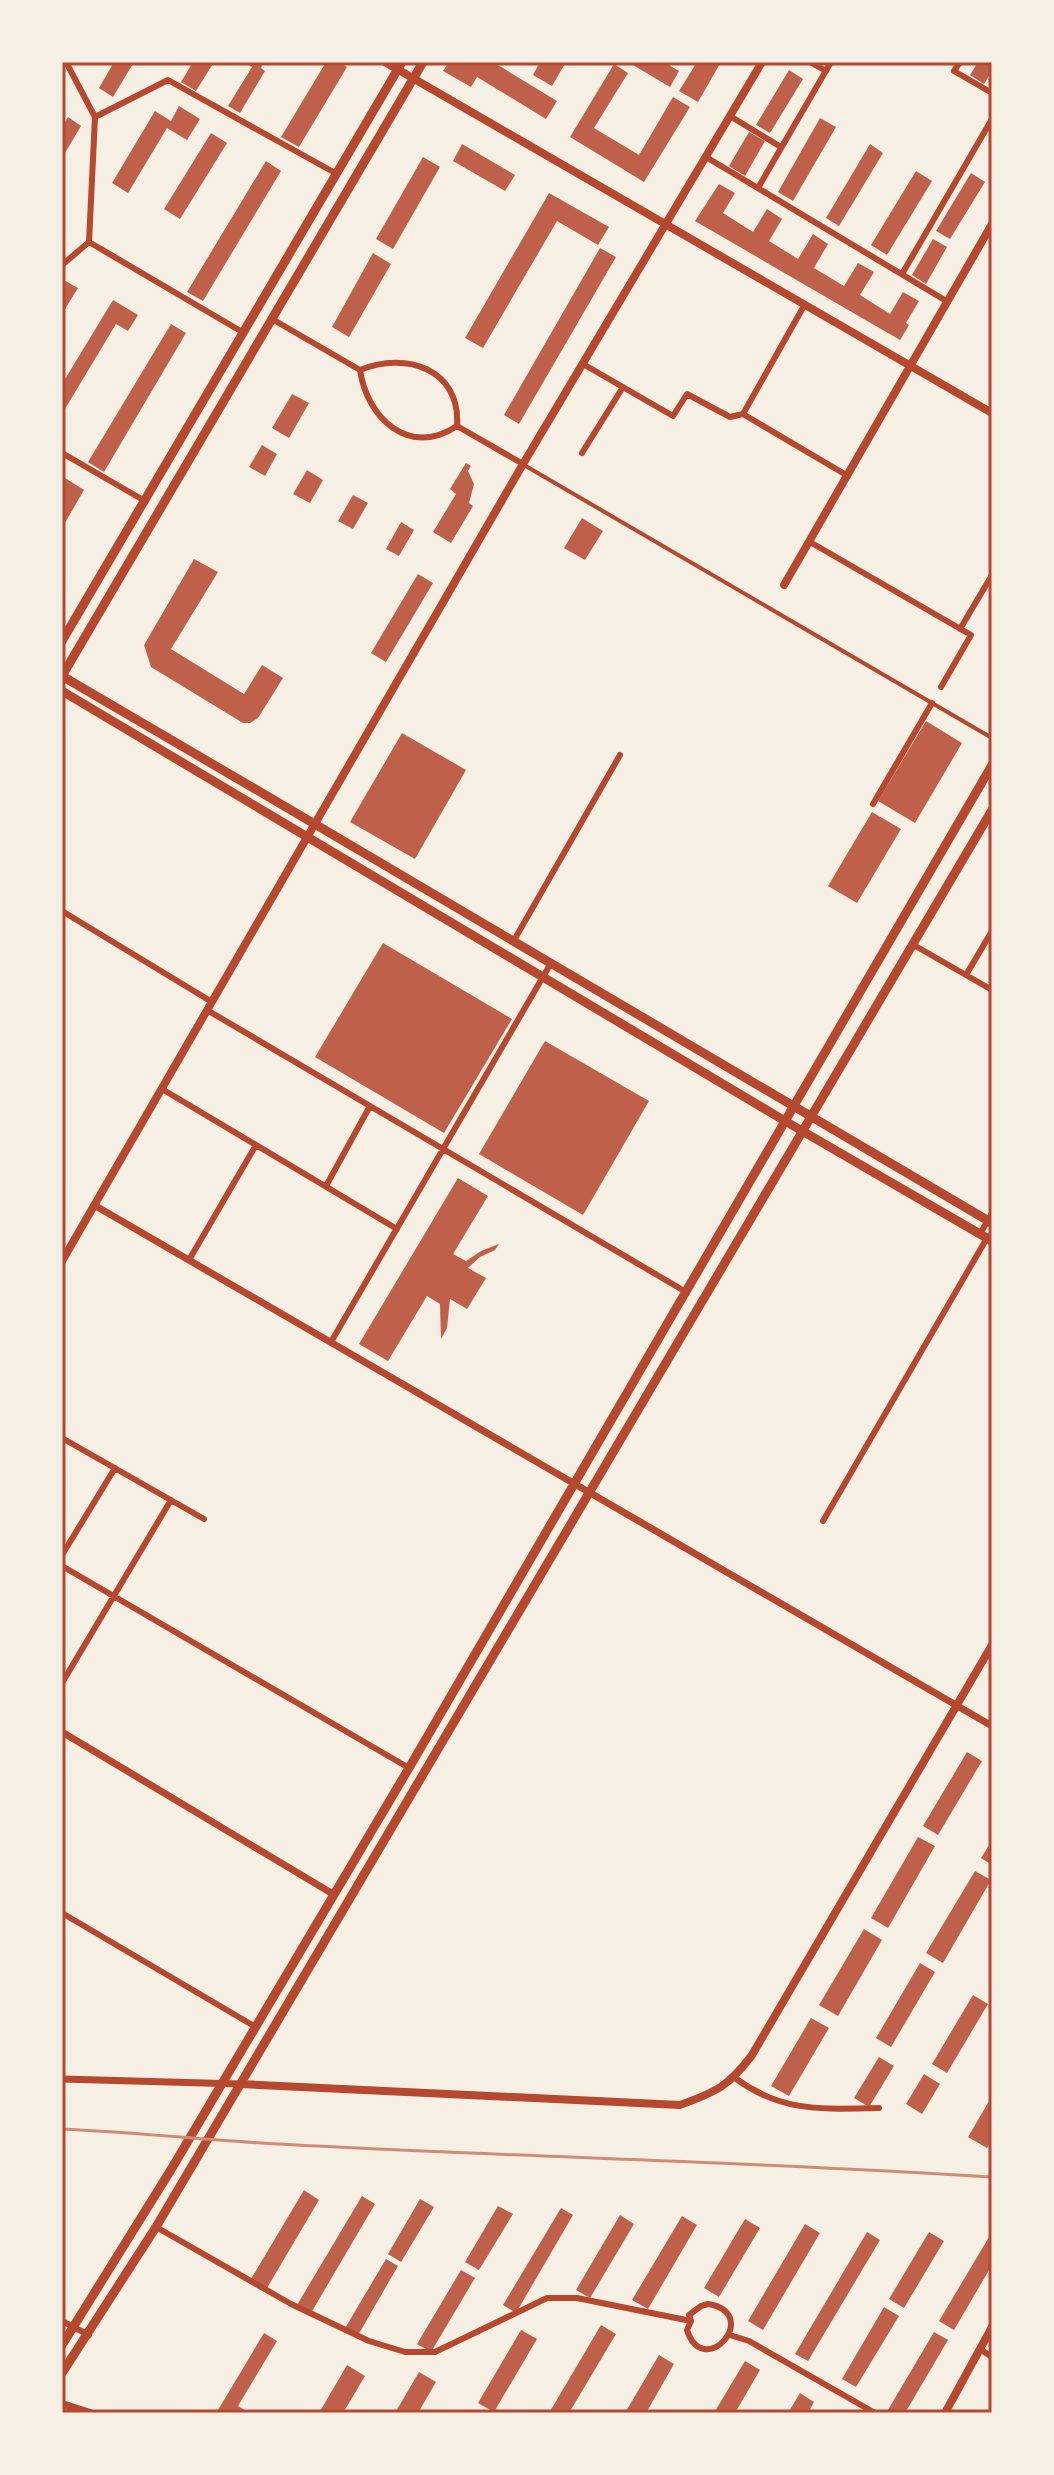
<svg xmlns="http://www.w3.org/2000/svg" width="1054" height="2475" font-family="Ubuntu,sans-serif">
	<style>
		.building { fill: #bf614a }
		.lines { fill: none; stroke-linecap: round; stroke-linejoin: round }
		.pedestrian { stroke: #b5482f; stroke-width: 4 }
		.minor { stroke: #b5482f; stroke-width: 6 }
		.tertiary { stroke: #b5482f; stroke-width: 7 }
		.secondary { stroke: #b5482f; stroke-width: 8 }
		.primary { stroke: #b5482f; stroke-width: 9 }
		.rail { stroke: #cf8b77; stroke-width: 3 }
		.neatline { fill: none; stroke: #b5482f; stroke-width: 3 }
	</style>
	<rect width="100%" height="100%" fill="#f6efe4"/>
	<path class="building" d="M114 62H134L113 97 99 88Z
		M193 62H214L196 91 181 82Z
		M244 62H264L261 68 265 71 240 113 228 106 252 67Z
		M326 62H338L347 67 299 147 281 137Z
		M449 62H493L557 101 546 119 477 77 471 87 443 71Z
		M540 62H566L552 86 533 75Z
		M628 62H664L679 71 670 87Z
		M697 62H721L698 102 679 91Z
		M978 62H992V71L984 84 970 75Z
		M614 64 628 73 594 128 639 155 673 97 690 107 644 182 570 137Z
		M789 70 803 79 770 133 756 125Z
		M179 106 200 119 187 140 167 128 128 193 112 183 155 111 171 121Z
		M68 117 81 126 62 158V127Z
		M820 118 836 127 793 201 778 192Z
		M749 132 765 141 745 176 729 166Z
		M211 133 227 143 180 219 164 209Z
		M462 144 515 175 505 191 453 161Z
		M870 144 883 153 839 226 826 218Z
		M423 157 440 167 393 249 376 239Z
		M266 161 281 171 203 301 187 292Z
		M916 171 932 181 887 255 871 245Z
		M971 173 985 182 950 239 936 231Z
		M719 184 735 193 723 213 753 232 767 209 782 219 769 241 798 259 813 234 828 244 814 268 844 286 858 263 874 272 860 295 890 314 903 292 919 301 906 323 909 325 900 340 695 221Z
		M549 193 609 227 598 245 557 221 483 348 465 338Z
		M933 239 947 247 926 284 912 275Z
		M600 248 616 257 519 424 504 415Z
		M373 253 391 264 349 337 332 327Z
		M62 279 78 288 62 314Z
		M113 300 138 315 128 331 116 324 62 414V384Z
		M171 324 186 333 104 472 88 462Z
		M292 394 309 403 289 438 272 428Z
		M262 445 277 454 265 476 249 467Z
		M466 463 471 466 468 471 474 484 469 503 473 506 451 543 433 532 456 494 450 489Z
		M307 470 323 480 310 503 293 494Z
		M62 476 84 490 62 528Z
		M353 495 368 503 353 529 338 521Z
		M582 518 603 531 585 560 564 548Z
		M401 522 414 530 399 556 386 549Z
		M194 559 218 572 171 649 244 694 262 665 283 678 258 718 250 723H243L151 667 144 645Z
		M418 574 433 583 386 662 371 653Z
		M926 721 962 743 915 823 878 801Z
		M402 733 466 770 415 859 350 822Z
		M872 812 901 829 857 903 828 886Z
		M383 943 512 1019 444 1133 315 1057Z
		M545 1041 649 1101 583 1215 479 1154Z
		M458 1178 488 1196 453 1254 466 1261 481 1251 499 1244 495 1250 480 1257 468 1268 486 1278 467 1309 450 1299 447 1328 441 1339 440 1304 427 1296 388 1361 359 1344Z
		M967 1752 982 1761 938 1835 923 1826Z
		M918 1837 935 1846 888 1928 871 1918Z
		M992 1840V1865L981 1858Z
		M975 1871 991 1880 943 1963 926 1953Z
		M864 1929 882 1940 838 2016 819 2005Z
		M920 1963 935 1972 891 2047 876 2038Z
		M973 1995 988 2004 947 2073 932 2064Z
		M811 2018 829 2028 789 2096 771 2086Z
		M879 2057 894 2066 869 2107 854 2098Z
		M924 2074 940 2084 922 2114 906 2104Z
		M992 2096V2141L987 2148 968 2137Z
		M304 2190 319 2200 267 2288 251 2279Z
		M362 2196 375 2204 311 2313 297 2305Z
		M420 2199 434 2207 401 2262 388 2254Z
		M498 2206 513 2214 479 2270 465 2262Z
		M561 2208 573 2215 516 2313 503 2305Z
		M620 2215 634 2224 590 2298 576 2290Z
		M682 2216 697 2225 648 2309 632 2300Z
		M745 2219 760 2228 719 2297 704 2288Z
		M805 2224 820 2233 763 2330 748 2321Z
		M867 2232 880 2240 808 2361 795 2354Z
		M929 2232 944 2241 904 2308 889 2299Z
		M992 2232V2265L954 2330 939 2321Z
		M386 2259 398 2266 357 2337 344 2330Z
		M461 2270 475 2278 431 2352 417 2344Z
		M884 2307 899 2316 856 2387 842 2379Z
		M601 2325 616 2334 569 2413H549Z
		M521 2330 537 2339 494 2412 478 2403Z
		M934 2332 948 2340 905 2413H893L888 2410Z
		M264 2333 277 2341 238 2406 250 2413H222L218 2410Z
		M659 2355 674 2364 646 2413H625Z
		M745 2361 760 2370 735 2413H714Z
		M347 2365 365 2376 343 2413H319Z
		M419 2372 436 2382 418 2413H395Z
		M800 2393 814 2402 808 2413H788Z"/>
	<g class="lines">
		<path class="pedestrian" d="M524 465 992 738"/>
		<path class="minor" d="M66 62 95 117 89 242 244 333
			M810 62 826 71
			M960 62 954 71 992 93
			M730 116 781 147
			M95 117 168 80 337 174
			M706 157 948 302
			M758 188 831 62
			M62 265 89 242
			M902 274 992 119
			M805 304 743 414 848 476
			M272 319 360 370C367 418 409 458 457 426
			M583 364 673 416 687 394 730 417 743 414
			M360 370C406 351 461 369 457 426L523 464
			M62 453 145 501
			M582 453 623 387
			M810 542 971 635 941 687
			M960 629 992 575
			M873 804 932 703
			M62 911 212 1002
			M513 942 620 755
			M912 944 992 990
			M966 975 992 931
			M207 1010 686 1292
			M162 1089 397 1229
			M326 1186 370 1106
			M980 1234 992 1213
			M189 1260 256 1145
			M331 1342 551 963
			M62 1438 204 1519
			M823 1521 987 1238
			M62 1555 115 1468
			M62 1566 409 1768
			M62 1683 171 1500
			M62 1913 254 2026
			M735 2078C782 2113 823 2109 879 2108
			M156 2227 291 2304 369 2341 405 2352H435L547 2298H577L691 2321
			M708 2304C763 2313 704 2382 687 2330L691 2321 689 2315 701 2306Z
			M62 2321 89 2335
			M730 2335 749 2341 875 2413
			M980 2349 992 2357"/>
		<path class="tertiary" d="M94 1205 992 1726
			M62 1732 333 1894
			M62 2079 240 2084"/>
		<path class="secondary" d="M385 62 992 413
			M784 585 992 224
			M62 1261 523 464 762 62
			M240 2084 680 2105C716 2092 729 2086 752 2055L992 1645
			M62 2404 90 2413
			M945 2413 992 2327"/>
		<path class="primary" d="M62 641 402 62
			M62 676C373 857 682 1042 992 1223
			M62 676 423 62
			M62 691 785 1121 992 1241
			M62 2345 172 2168 409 1768 992 765
			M62 2373 156 2227 992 810"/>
		<path class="rail" d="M62 2129C129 2132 195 2139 261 2143 505 2157 749 2161 992 2177"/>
	</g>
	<rect width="1054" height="2475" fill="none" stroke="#f6efe4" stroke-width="128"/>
	<rect x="64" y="64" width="926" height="2347" class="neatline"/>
</svg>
